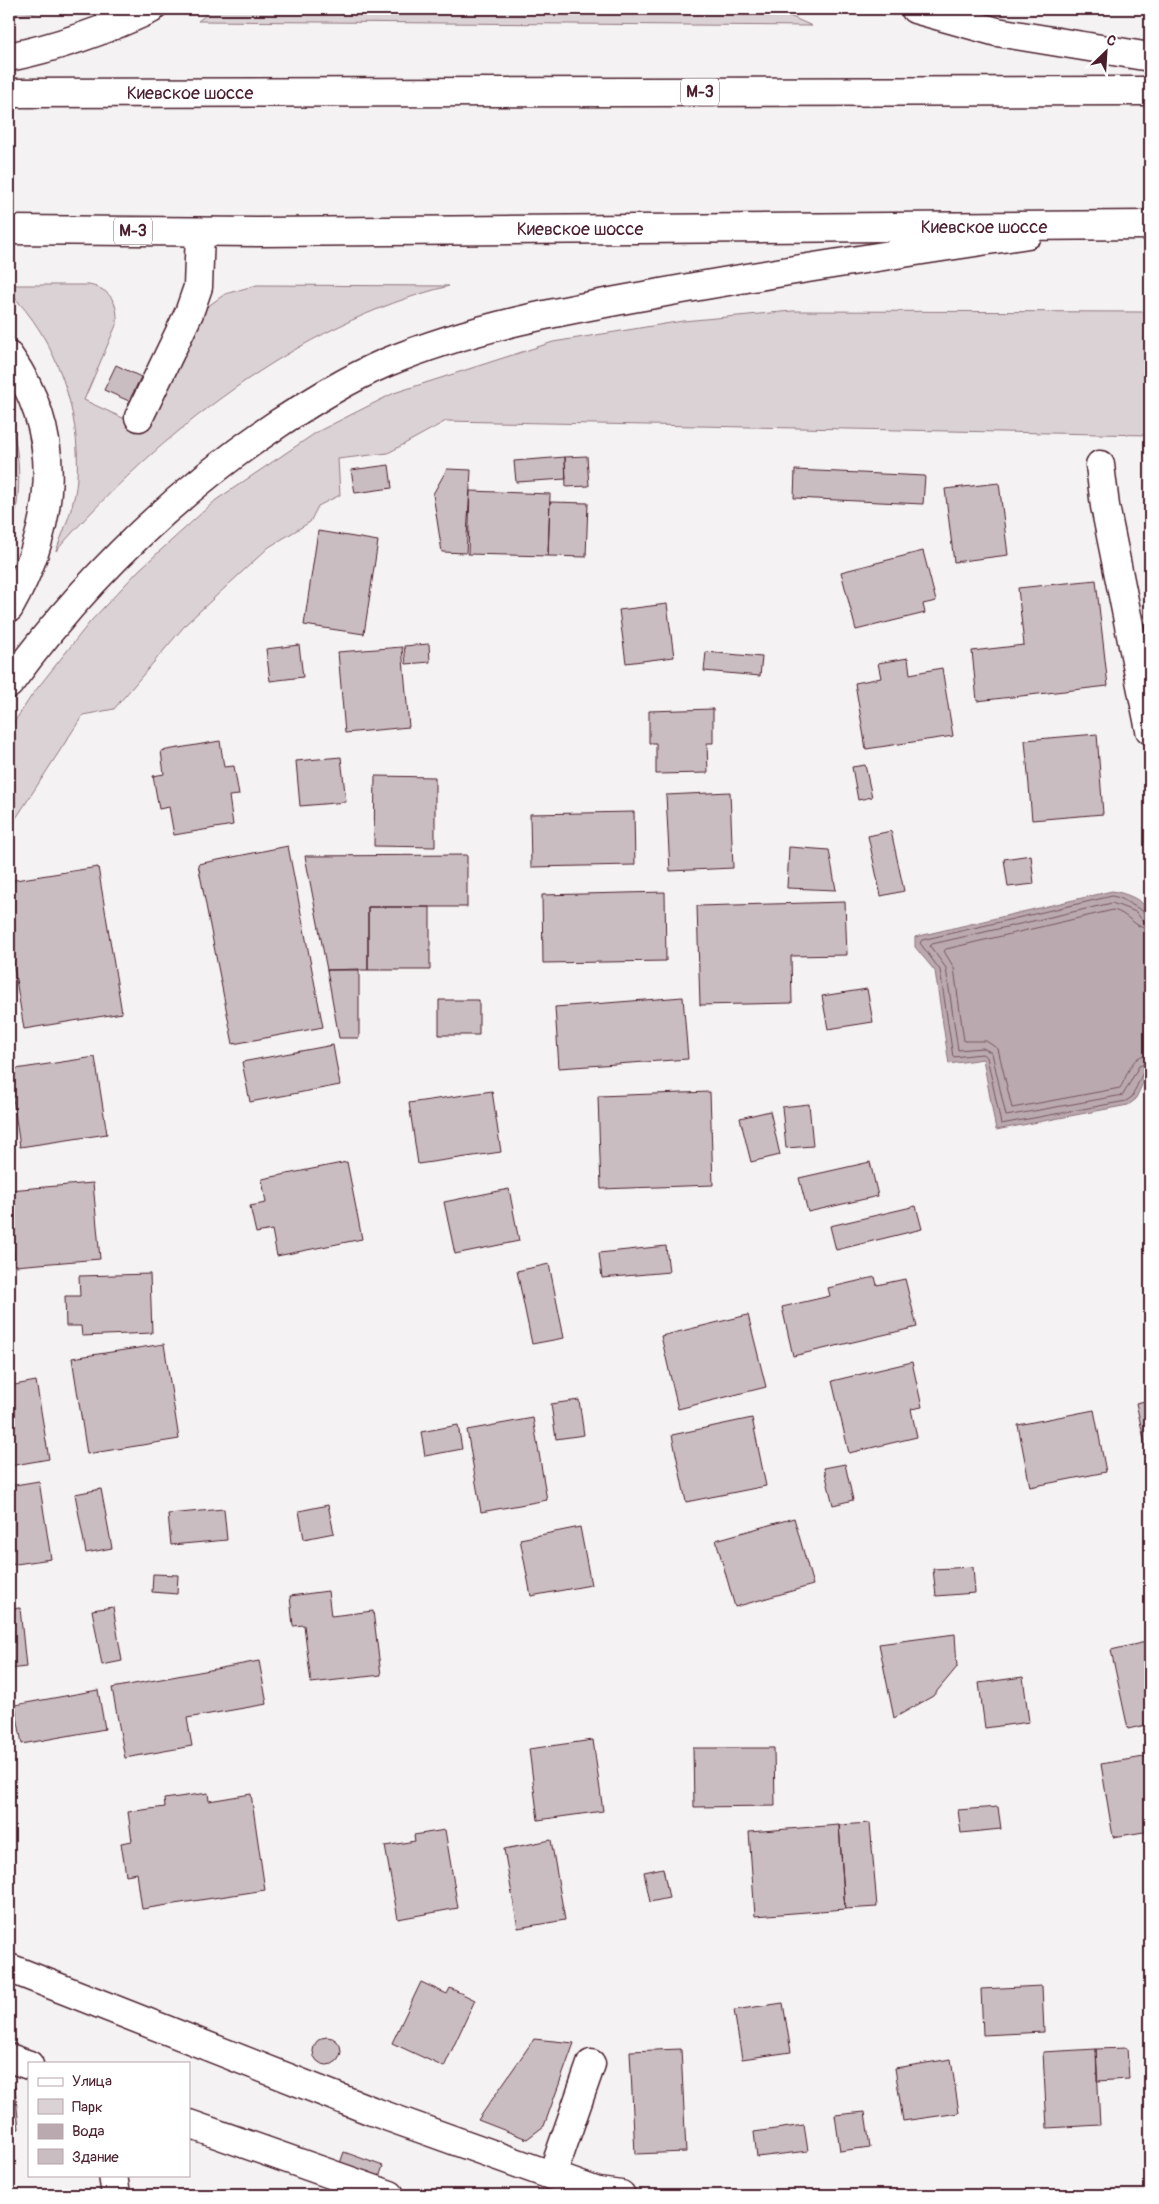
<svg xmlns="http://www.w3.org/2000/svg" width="1159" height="2204" font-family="Pangolin,sans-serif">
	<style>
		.green { fill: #dbd2d5; stroke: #927880 }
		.water { fill: #baa9ae; stroke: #8d727a }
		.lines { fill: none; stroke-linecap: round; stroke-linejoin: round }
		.shore { stroke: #77565f; stroke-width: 1 }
		.building { fill: #cabdc1; stroke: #4a1f2b }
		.minor-casing { stroke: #4a1f2b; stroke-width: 31 }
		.major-casing { stroke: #4a1f2b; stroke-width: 31 }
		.highway-casing { stroke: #4a1f2b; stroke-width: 31 }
		.minor { stroke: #fff; stroke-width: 28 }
		.major { stroke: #fff; stroke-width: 28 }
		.highway { stroke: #fff; stroke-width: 28 }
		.labels { text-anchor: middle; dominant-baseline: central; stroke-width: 4; stroke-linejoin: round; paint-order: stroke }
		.shield { fill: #fff; stroke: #80626b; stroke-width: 1 }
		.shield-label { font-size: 16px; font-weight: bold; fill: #4a1f2b }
		.street-label { font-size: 18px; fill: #4a1f2b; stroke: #fff }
	</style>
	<rect width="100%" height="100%" fill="#f4f2f2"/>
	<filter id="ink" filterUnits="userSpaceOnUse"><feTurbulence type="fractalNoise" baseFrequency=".02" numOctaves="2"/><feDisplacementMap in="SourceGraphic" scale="10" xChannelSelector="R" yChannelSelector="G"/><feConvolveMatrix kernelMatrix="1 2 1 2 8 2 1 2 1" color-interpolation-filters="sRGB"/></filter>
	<g filter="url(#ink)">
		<path class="green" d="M9 9H57L9 17Z
			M214 9H774L812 26 198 21Z
			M9 285H89C110 289 118 302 117 323L84 400 142 427 197 314 225 294 257 285 449 286C298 323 157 435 56 551 65 527 76 502 77 477 81 411 56 338 9 292Z
			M792 311 1150 312V435L446 421 388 453 338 459 340 495 318 506 310 522 269 547 187 623 114 709 83 715 9 829V730L32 695 90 622 139 570 216 500 317 432 394 393 553 342 683 321Z
			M9 417C22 457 22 499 9 539Z"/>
		<path class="water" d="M1112 891C1125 893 1142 899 1149 911L1150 1068 1135 1100 1128 1105 996 1130 983 1059 949 1064 935 971 915 947V937Z"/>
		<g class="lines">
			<path class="shore" d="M1150 915 1120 898 1112 896 922 940 920 943 940 970 953 1057 982 1054 987 1057 1001 1124 1126 1101 1132 1097 1144 1070 1150 1068
				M1150 922 1142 920 1136 912 1112 903 932 944 930 946 946 968 958 1050 983 1048 992 1053 1006 1116 1123 1095 1139 1066 1150 1062
				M1150 929C1135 929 1128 913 1113 910L946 949 944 951 954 968 964 1041H986L998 1049 1012 1108 1120 1088C1129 1074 1130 1055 1150 1054"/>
		</g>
		<path class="building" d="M116 365 141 377 129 401 104 390Z
			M587 456 589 486 566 487 565 457Z
			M565 457 566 479 516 482 514 461Z
			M389 465 392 488 355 493 351 470Z
			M447 469 471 470 466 553 442 552 433 494Z
			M795 470 925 476 923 504 794 498Z
			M999 483 1008 555 954 562 945 489Z
			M470 491 550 494 548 556 468 554Z
			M550 502 588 503 586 557 548 556Z
			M318 531 378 541 364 634 304 625Z
			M923 551 936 601 923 604 925 613 856 630 841 572Z
			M1096 580 1108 686 977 701 972 651 1024 645 1018 588Z
			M667 604 674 657 626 663 619 610Z
			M429 644 430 662 406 664 404 646Z
			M299 645 303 677 270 681 266 649Z
			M402 647 409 727 345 733 338 652Z
			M706 652 762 657 760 676 704 671Z
			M908 658 910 674 942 668 953 736 866 749 855 683 881 678 878 663Z
			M713 709V743H707L708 773 656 774V743H649V711Z
			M1097 734 1103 814 1032 820 1025 740Z
			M220 741 224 767 234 766 239 795 229 796 233 825 174 835 169 807 159 809 153 776 164 774 161 751Z
			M341 757 346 802 300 806 296 761Z
			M865 765 872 797 858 800 852 767Z
			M375 776 435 777V847L374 846Z
			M730 792 733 868 670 871 666 795Z
			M634 812 635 865 531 867 530 814Z
			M891 831 904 891 881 896 868 836Z
			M288 846 323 1027 233 1044 198 864Z
			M789 847 829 850 836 890 787 888Z
			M467 855V907H368V970H327L305 856Z
			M1031 855 1034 884 1008 887 1004 859Z
			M98 867 122 1013 24 1029 9 936V881Z
			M665 892 666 961 543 963 542 895Z
			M845 902 847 955 791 956 792 1003 700 1005 697 906Z
			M368 907H430V970H368Z
			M359 969V1038H339L327 970Z
			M867 989 873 1022 828 1029 822 996Z
			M683 997 688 1059 559 1068 555 1007Z
			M439 1000H479V1035H439Z
			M333 1045 340 1085 250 1102 242 1062Z
			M95 1057 107 1134 20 1147 9 1070Z
			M492 1091 501 1152 418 1164 409 1103Z
			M710 1092 713 1185 601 1189 598 1096Z
			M809 1104 813 1146 786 1148 782 1107Z
			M770 1111 780 1155 751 1162 740 1118Z
			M347 1162 362 1239 277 1256 272 1230 256 1233 250 1206 266 1203 262 1179Z
			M870 1162 878 1196 808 1212 799 1178Z
			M93 1183 100 1259 15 1266 9 1190Z
			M509 1189 519 1241 455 1254 444 1202Z
			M916 1206 922 1229 836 1250 830 1226Z
			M666 1246 669 1272 602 1278 599 1253Z
			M549 1264 564 1338 532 1344 517 1271Z
			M150 1274 152 1333 82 1336 81 1326H66L65 1296H80L79 1276Z
			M875 1277 877 1285 905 1279 917 1327 793 1356 782 1307 830 1296 828 1288Z
			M748 1315 766 1387 678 1409 661 1336Z
			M164 1344 179 1439 87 1454 72 1358Z
			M912 1362 922 1407 911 1409 917 1437 849 1453 832 1381Z
			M36 1381 49 1459 9 1466V1386Z
			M579 1400 584 1435 556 1439 551 1404Z
			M1150 1400V1452L1147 1453 1136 1403Z
			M1094 1410 1106 1472 1030 1487 1018 1425Z
			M533 1418 547 1500 481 1512 467 1430Z
			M752 1418 766 1486 686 1502 672 1435Z
			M458 1425 462 1449 425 1456 421 1432Z
			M845 1464 853 1500 833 1505 824 1468Z
			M39 1481 51 1559 9 1565V1486Z
			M101 1489 112 1548 86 1553 75 1494Z
			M328 1505 334 1533 304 1539 299 1511Z
			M224 1509 227 1540 171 1545 168 1514Z
			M794 1518 813 1585 735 1607 716 1540Z
			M580 1527 591 1585 531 1596 520 1539Z
			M973 1567 975 1593 936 1596 933 1569Z
			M153 1574 178 1575 177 1594 152 1592Z
			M328 1591 331 1616 373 1611 381 1675 311 1683 304 1625 293 1626 290 1596Z
			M113 1607 122 1661 102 1665 92 1610Z
			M20 1608 26 1667 9 1669V1609Z
			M955 1634 957 1667 933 1696 894 1718 879 1644Z
			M1150 1641V1724L1128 1729 1111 1650Z
			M259 1661 267 1704 187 1718 192 1746 125 1758 112 1688Z
			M1023 1677 1029 1722 985 1728 979 1683Z
			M98 1690 105 1729 22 1744 15 1705Z
			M593 1740 603 1811 538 1820 529 1749Z
			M693 1748H774L775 1806 694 1807Z
			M1150 1756V1831L1113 1837 1101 1764Z
			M208 1793 209 1801 251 1794 265 1890 142 1909 137 1873 126 1875 121 1843 132 1841 128 1812 165 1807 164 1799Z
			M998 1807 1001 1829 961 1833 958 1810Z
			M870 1823 877 1907 845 1909 839 1825Z
			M839 1825 845 1909 755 1916 749 1832Z
			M445 1830 458 1908 398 1919 385 1846 415 1841 414 1835Z
			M551 1840 565 1920 518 1928 504 1849Z
			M663 1868 669 1898 650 1902 644 1872Z
			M421 1982 447 1994 450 1988 475 2000 444 2067 392 2043Z
			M1042 1986 1044 2032 983 2035 981 1989Z
			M783 2003 791 2052 742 2059 734 2010Z
			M313 2051a14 14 0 1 1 28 0a14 14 0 1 1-28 0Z
			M534 2039 574 2043 544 2126 527 2139 478 2120Z
			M1127 2048 1129 2079 1097 2081 1096 2049Z
			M681 2049 686 2152 635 2154 630 2051Z
			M1096 2049 1100 2125 1047 2128 1043 2052Z
			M951 2059 959 2113 903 2121 895 2068Z
			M9 2087H15L19 2129 9 2130Z
			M865 2112 870 2147 840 2151 835 2115Z
			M804 2125 808 2151 757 2157 754 2132Z
			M344 2152 383 2166 377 2183 338 2169Z"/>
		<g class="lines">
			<g class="minor-casing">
				<path id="minor" d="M139 417 189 313 198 287 200 232
					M1100 465 1105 506 1150 730
					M9 1968 372 2111 598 2192 621 2195
					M9 2058 29 2065
					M189 2124 390 2195
					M113 2175 116 2195
					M552 2176 591 2064"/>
			</g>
			<g class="major-casing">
				<path id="major" d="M915 9 997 32 1150 57
					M9 57C58 47 106 30 151 9
					M9 356C66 436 55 526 9 608
					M9 684C84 581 173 494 279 423 313 401 348 379 385 363 471 327 564 310 655 294 779 271 903 253 1028 234"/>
			</g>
			<g class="highway-casing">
				<path id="highway" d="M9 93 1150 91
					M9 230 258 232 1150 225"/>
			</g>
			<use href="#minor" class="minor"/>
			<use href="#major" class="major"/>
			<use href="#highway" class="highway"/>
		</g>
	</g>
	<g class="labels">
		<g class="shield">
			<rect x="681" y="78.5" width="38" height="27" rx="4"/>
			<rect x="114" y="217.5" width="38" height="27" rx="4"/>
		</g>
		<g class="shield-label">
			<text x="700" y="92">М-3</text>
			<text x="133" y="231">М-3</text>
		</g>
		<g class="street-label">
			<text x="190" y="93">Киевское шоссе</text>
			<text x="984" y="227">Киевское шоссе</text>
			<text x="580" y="229">Киевское шоссе</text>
		</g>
	</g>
	<rect width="1159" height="2204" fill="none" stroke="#fff" stroke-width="30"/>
	<rect x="15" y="15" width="1129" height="2174" fill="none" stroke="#4a1f2b" stroke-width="2" filter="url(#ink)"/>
	<rect x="28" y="2062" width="162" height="115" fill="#ffffff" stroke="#b7a5aa"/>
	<rect x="38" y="2078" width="25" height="8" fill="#ffffff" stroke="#b7a5aa"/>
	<text x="72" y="2086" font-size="15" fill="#4a1f2b">Улица</text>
	<rect x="38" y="2099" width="25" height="15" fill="#dbd2d5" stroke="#b7a5aa"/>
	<text x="72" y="2112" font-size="15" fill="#4a1f2b">Парк</text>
	<rect x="38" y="2124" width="25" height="15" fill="#baa9ae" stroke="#b7a5aa"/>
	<text x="72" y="2136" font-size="15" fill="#4a1f2b">Вода</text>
	<rect x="38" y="2149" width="25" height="15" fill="#cabdc1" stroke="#b7a5aa"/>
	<text x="72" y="2162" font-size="15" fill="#4a1f2b">Здание</text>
	<g transform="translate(1106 52) rotate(25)" stroke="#ffffff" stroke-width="4" paint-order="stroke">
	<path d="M0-4L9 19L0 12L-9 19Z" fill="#4a1f2b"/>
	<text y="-8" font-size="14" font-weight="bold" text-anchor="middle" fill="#4a1f2b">С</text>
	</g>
</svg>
